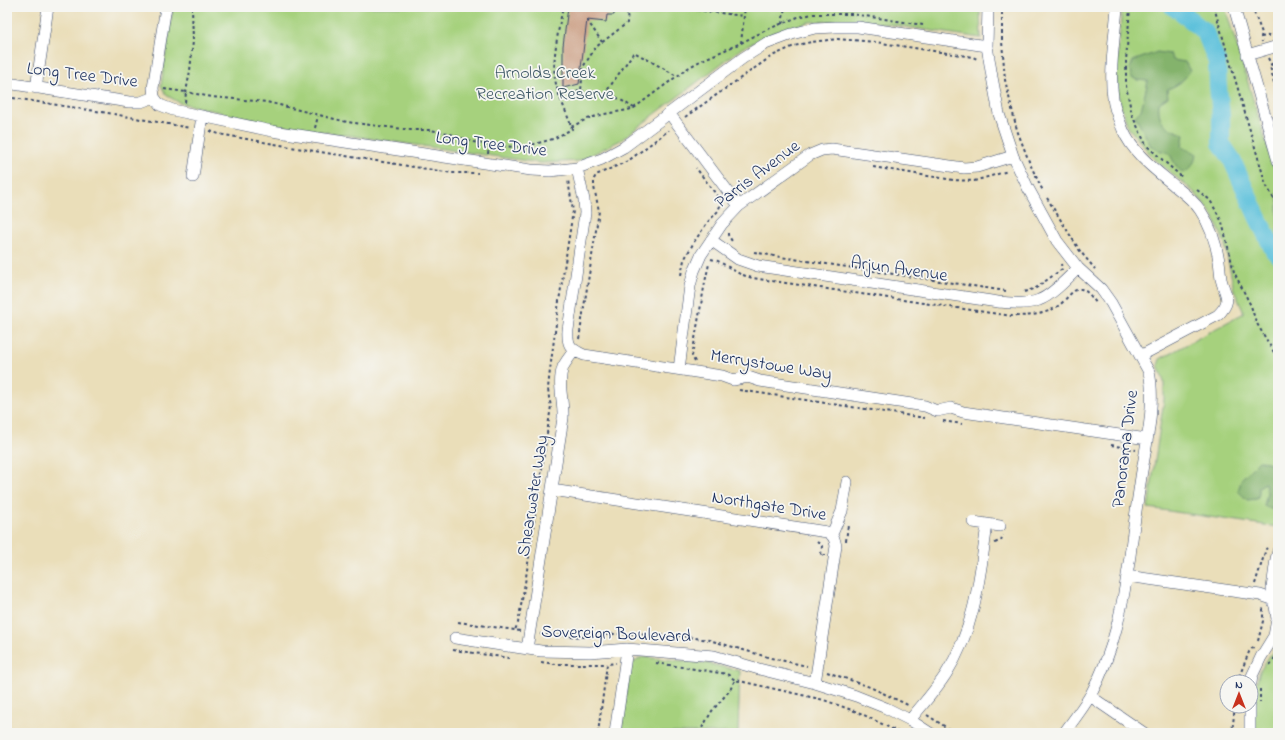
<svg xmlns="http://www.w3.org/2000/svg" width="1285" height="740" font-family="'Indie Flower',sans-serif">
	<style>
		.green { fill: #a6d17d; stroke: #60806e }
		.forest { fill: #84b36c; stroke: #507165 }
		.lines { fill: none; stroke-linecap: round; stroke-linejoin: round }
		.river { stroke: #5dc1db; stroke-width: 18 }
		.building { fill: #cb9f84 }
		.minor-casing { stroke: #3a496c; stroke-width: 12 }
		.path { stroke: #3a496c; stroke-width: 2; stroke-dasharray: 3 3; stroke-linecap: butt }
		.minor { stroke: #fff; stroke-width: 11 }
		.labels { text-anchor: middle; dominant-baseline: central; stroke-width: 3.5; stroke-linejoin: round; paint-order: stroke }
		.park-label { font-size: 18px; fill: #3e5866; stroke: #f6f6f2 }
		.street-label { font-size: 18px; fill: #1b2f5e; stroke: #f6f6f2 }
	</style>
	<rect width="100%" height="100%" fill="#f6f6f2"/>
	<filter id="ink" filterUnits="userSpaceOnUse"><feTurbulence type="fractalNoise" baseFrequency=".025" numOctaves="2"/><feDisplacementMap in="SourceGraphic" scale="8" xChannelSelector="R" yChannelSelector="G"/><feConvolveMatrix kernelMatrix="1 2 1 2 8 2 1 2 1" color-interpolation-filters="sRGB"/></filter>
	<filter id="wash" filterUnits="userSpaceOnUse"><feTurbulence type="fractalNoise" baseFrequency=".012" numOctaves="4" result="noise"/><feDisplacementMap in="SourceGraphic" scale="16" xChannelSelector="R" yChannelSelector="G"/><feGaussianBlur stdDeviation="0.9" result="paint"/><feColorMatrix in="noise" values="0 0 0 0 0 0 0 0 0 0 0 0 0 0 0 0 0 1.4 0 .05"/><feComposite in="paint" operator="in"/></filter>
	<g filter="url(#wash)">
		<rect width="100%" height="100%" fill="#eadeb9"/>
		<path class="green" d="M173 7H980L981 38 859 20 809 22 773 33 742 48 621 140 579 161 541 163 276 125 180 103 166 95 161 85Z
			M1122 7H1225L1278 181V527L1148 508 1164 399V382L1158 365 1160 359 1244 313 1234 290 1225 245 1221 234 1213 216 1207 207 1194 192 1154 159 1128 127 1119 99 1116 77Z
			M1278 642V733H1254L1252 697 1260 671Z
			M642 657 706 663 740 671 738 733H621L630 665Z"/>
		<path class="forest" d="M1157 52 1170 54 1173 60 1185 62 1190 71C1184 80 1178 86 1167 89L1168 97 1159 103C1157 122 1167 129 1184 134L1182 147 1197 154C1194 162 1192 170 1183 173 1175 167 1174 161 1169 153L1158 150 1151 146 1135 116 1141 110 1148 81 1137 80 1131 77 1130 69 1133 61Z
			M1259 461 1268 462 1275 470 1278 485V503L1273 510 1264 506 1267 493 1265 483 1259 487V494L1257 499 1247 500 1238 491 1242 478Z"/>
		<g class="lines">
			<path class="river" d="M1173 7 1179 10 1205 32 1217 62 1218 86 1221 116V143L1231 158 1257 216 1274 251 1278 255"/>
		</g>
		<g id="blocks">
			<path class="building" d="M568 7H614V15H607L606 22 587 20 579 84 563 88V46Z"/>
		</g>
	</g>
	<g filter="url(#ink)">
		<use href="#blocks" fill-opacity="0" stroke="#3a496c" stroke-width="1"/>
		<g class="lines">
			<g class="minor-casing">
				<path id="minor" d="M988 7 987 46 992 77 999 114 1013 156 1028 188 1057 241 1078 268 1101 289 1111 303 1149 372C1156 403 1146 445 1141 477 1137 504 1133 530 1130 556 1123 604 1114 653 1090 696 1082 709 1073 721 1064 733
					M1117 7C1115 35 1109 71 1113 98 1114 109 1119 120 1123 130 1133 154 1157 171 1176 187 1185 194 1194 201 1200 210 1211 226 1216 243 1219 261 1220 267 1220 273 1221 279 1225 296 1233 300 1218 315L1140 356
					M1234 7 1278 161
					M1247 55 1278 46
					M7 83 129 102H141L154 97 160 105 173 110 272 131 531 170 550 171 577 168 602 159 624 147 743 58 765 44 792 34 815 28 836 27H858L987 46
					M36 88 48 7
					M154 97 153 88 166 7
					M669 113 739 206
					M577 168 584 200 585 213 568 330C567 345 570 349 584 355L722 376 733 380 748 377 760 381 925 406 937 411 951 408 963 412 1147 439
					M193 177 202 116
					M711 240 738 259 758 266 998 302C1011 303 1026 305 1039 300 1051 296 1068 278 1078 268
					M679 369 690 286 694 271 701 255 722 224 739 206 810 155 822 150 832 149 964 168 977 167 1013 156
					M552 490 827 532C833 535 835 539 836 546L815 683
					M973 522 1000 526
					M832 534 842 511 847 482
					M1127 576 1260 595 1272 599
					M455 638 541 651 590 652 627 649 714 656 759 669 815 683 856 696 886 708 910 720 930 733
					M527 649 563 418C564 402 557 383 563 367 566 361 570 356 574 351
					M1251 683 1252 676 1261 657 1274 636 1277 619 1275 606 1272 599V588L1276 559 1278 551
					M1090 696 1144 733
					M1250 706V733
					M910 720C922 705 935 691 946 674 975 629 980 576 987 524
					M615 733 627 649"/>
			</g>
			<path class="path" d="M192 7 193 41 190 71 186 92 212 97 267 102 347 122 411 130H430L448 133 473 142 489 145 514 147 531 145 553 139 572 129C567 112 558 97 555 79 552 59 559 27 563 7
				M673 7 744 16
				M874 7 886 9V7
				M1002 7V41L1005 80 1017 130 1030 164 1043 191
				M1130 7 1126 61V86L1132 115 1146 145 1183 178
				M1214 7 1266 185 1278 206
				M1252 7 1262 33 1261 37 1262 42
				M587 20 602 42
				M782 24 785 7
				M1261 37 1278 34
				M741 43 766 30 798 17 813 14H852L923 25
				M1268 58 1271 64
				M1278 61 1274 62 1270 66 1278 99
				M164 89 186 92 185 103
				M581 91 604 95 634 52 677 76
				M606 91 634 108
				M559 94 581 91 583 67 596 47 627 23 628 7
				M7 97 108 113 190 128
				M685 117 772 56 794 46 811 42 838 39 875 42 973 57 979 60
				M571 127C581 122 590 117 601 115 612 112 623 112 634 108L688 68 702 60 741 43 745 7
				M315 128 318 116
				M210 131 219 134 308 150 452 173H478
				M488 154 489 145
				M873 167 953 180 974 181 1008 171
				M1197 190 1210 200 1222 222 1234 272 1251 306 1256 322 1278 359
				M1047 198 1080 251 1095 269
				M728 233V235L732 241
				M754 252 774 256 1006 291
				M711 259 718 261 740 274 752 278 1012 316C1028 316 1045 315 1058 306 1065 302 1072 288 1081 289 1087 290 1093 299 1097 304
				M681 275 684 260 694 242 707 223 718 211 720 206 719 198 696 168
				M1024 292 1036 288 1062 269 1061 264
				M579 339 599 211 594 187V179L596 175 628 161 669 130
				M695 362 692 356 705 282 709 264
				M739 390 925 418
				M943 421 962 424
				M1111 445 1136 450
				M846 541 848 525
				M817 542 822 546 821 555H826
				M995 543 1001 540 1003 535
				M1255 584 1266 549 1267 548
				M458 622 515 630
				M520 631 515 630 518 623 526 577 551 406 549 398 548 388 550 370 559 301 573 211 568 180
				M540 634 585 637 614 634 674 635 709 640 771 658 807 666
				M1258 641 1263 621V607
				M453 650 509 658
				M541 662 555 664H607
				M656 663 727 674 735 680 824 700 860 713 900 733
				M1270 665 1278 653
				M827 672 870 687 910 706
				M1237 682 1249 652 1255 645
				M1260 689V702
				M927 715 955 733
				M598 733 607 664 616 663
				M699 733 712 711 730 690 735 680
				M1232 733 1235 706"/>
			<use href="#minor" class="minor"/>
		</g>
	</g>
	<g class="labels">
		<g class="park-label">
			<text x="545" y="74">Arnolds Creek<tspan x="545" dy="21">Recreation Reserve</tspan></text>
		</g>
		<g class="street-label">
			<text transform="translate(82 76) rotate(7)">Long Tree Drive</text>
			<text transform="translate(491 145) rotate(7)">Long Tree Drive</text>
			<text transform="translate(758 175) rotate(-37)">Parris Avenue</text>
			<text transform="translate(899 270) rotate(8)">Arjun Avenue</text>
			<text transform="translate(771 366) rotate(9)">Merrystowe Way</text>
			<text transform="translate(1126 449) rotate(-83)">Panorama Drive</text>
			<text transform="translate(534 496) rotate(-81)">Shearwater Way</text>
			<text transform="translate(769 507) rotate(9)">Northgate Drive</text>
			<text transform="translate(616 635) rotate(2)">Sovereign Boulevard</text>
		</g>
	</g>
	<rect width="1285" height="740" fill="none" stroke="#f6f6f2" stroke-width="24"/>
	<g transform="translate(1239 694)"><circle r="19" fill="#f6f6f2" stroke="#9ea6b7"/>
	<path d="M0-3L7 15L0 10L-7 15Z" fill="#c8321e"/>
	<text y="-6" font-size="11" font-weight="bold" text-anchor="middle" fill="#1b2f5e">N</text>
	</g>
</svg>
